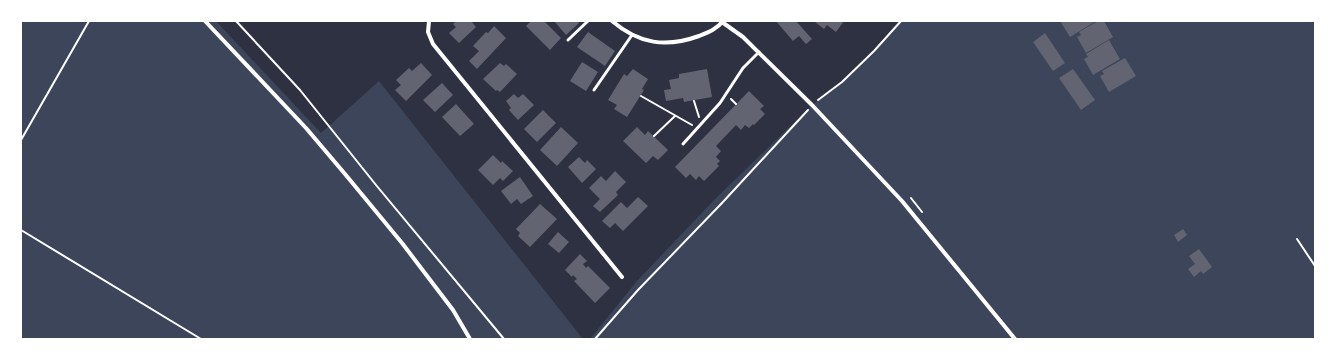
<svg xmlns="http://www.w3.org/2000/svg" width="1336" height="360" font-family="'Public Sans',sans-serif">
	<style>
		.green { fill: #3c4559 }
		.building { fill: #626471 }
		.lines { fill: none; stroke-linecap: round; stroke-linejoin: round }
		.path { stroke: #fff; stroke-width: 2 }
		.service { stroke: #fff; stroke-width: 3 }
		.minor { stroke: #fff; stroke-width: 4 }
	</style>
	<rect width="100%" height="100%" fill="#2d3142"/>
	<path class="green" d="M21 21H216L321 133 379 81 583 339H21Z
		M901 21H1315V339H590L636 282 715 199 812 105 842 82 874 51Z"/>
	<path class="building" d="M456 21H471L476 27 459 43 449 33 456 27 453 24Z
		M531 21H544L561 38 550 50 526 26Z
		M554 21H577L579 23 566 35Z
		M776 21H796L812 39 806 44 799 36 793 41Z
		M816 21H844L836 32 827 25 824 29 815 22Z
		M1060 21H1096L1070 37Z
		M1098 21H1104L1113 37 1086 53 1077 37 1081 35 1079 32Z
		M494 26 506 38 477 69 469 61 479 51 473 46 486 32 488 33Z
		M588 32 615 51 605 66 577 47Z
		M1045 33 1065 63 1053 71 1033 42Z
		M1109 40 1120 59 1093 75 1084 59 1088 57 1086 54Z
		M1125 58 1136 76 1109 92 1100 76 1104 74 1102 71Z
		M582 62 598 72 586 91 570 81Z
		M421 63 432 75 406 101 395 90 401 85 396 80 409 68 412 71Z
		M500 63 504 66 506 64 517 74 500 92 497 90 496 91 483 79Z
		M633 69 648 79 642 89 644 90 627 117 614 109 617 105 608 100 624 74 627 76Z
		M707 69 712 97 684 102 683 98 666 101 664 90 671 89 669 80 679 78V74Z
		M1073 69 1095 100 1081 110 1059 78Z
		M442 83 453 95 435 112 423 100Z
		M749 91 764 106 760 109 765 114 754 125 753 124 749 128 745 125 741 130 736 125 716 146 721 151 716 157 720 161 717 164 719 166 704 181 699 176 696 180 690 174 686 178 675 167Z
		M514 94 518 98 523 94 534 105 518 120 509 110 511 108 506 101Z
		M456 104 474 124 460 136 442 117Z
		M543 110 556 123 537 142 524 129Z
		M561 127 578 143 557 166 540 150Z
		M637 127 645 135 648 131 668 150 658 160 653 156 646 163 623 141Z
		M493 155 501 163 502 161 513 171 503 181 500 178 493 185 478 170Z
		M579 157 585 163 587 160 596 169 582 183 568 167Z
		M615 171 626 182 616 192 618 195 600 212 593 206 600 199 589 188 601 176 606 181Z
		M520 177 533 196 521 204 517 199 511 204 501 191Z
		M638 197 648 206 623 231 615 223 610 228 602 221 621 202 627 208Z
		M540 204 557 219 530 247 518 236 520 233 516 229Z
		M1183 229 1187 235 1178 242 1174 235Z
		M558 232 569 242 559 253 548 244Z
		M1199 249 1212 267 1203 274 1201 271 1194 277 1188 269 1195 264 1189 256Z
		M580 254 587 261 583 264 586 268 588 266 610 288 595 303 574 281 577 279 573 275 572 277 565 270Z"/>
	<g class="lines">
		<path class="path" d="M236 21 300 90 376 185 504 339
			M641 96 692 125
			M731 99 736 104
			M818 100 842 82 874 51 901 21
			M694 101 699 117
			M654 136 675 116
			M21 140 89 21
			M911 198 922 212
			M21 230 201 339
			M1297 239 1315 266
			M595 339 638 290 722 203 808 110"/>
		<path class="service" d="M568 40 588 21
			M594 90 632 35
			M683 144 720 103 743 68 759 52"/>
		<path class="minor" d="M205 21 306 128 345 174 402 243 453 310 470 339
			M429 21 428 32 433 44 622 277
			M612 21C639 44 666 48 699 36 709 32 717 29 723 21
			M722 22 743 37 812 105 902 201 1015 339"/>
	</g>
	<rect width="1336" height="360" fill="none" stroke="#ffffff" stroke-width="44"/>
</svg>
